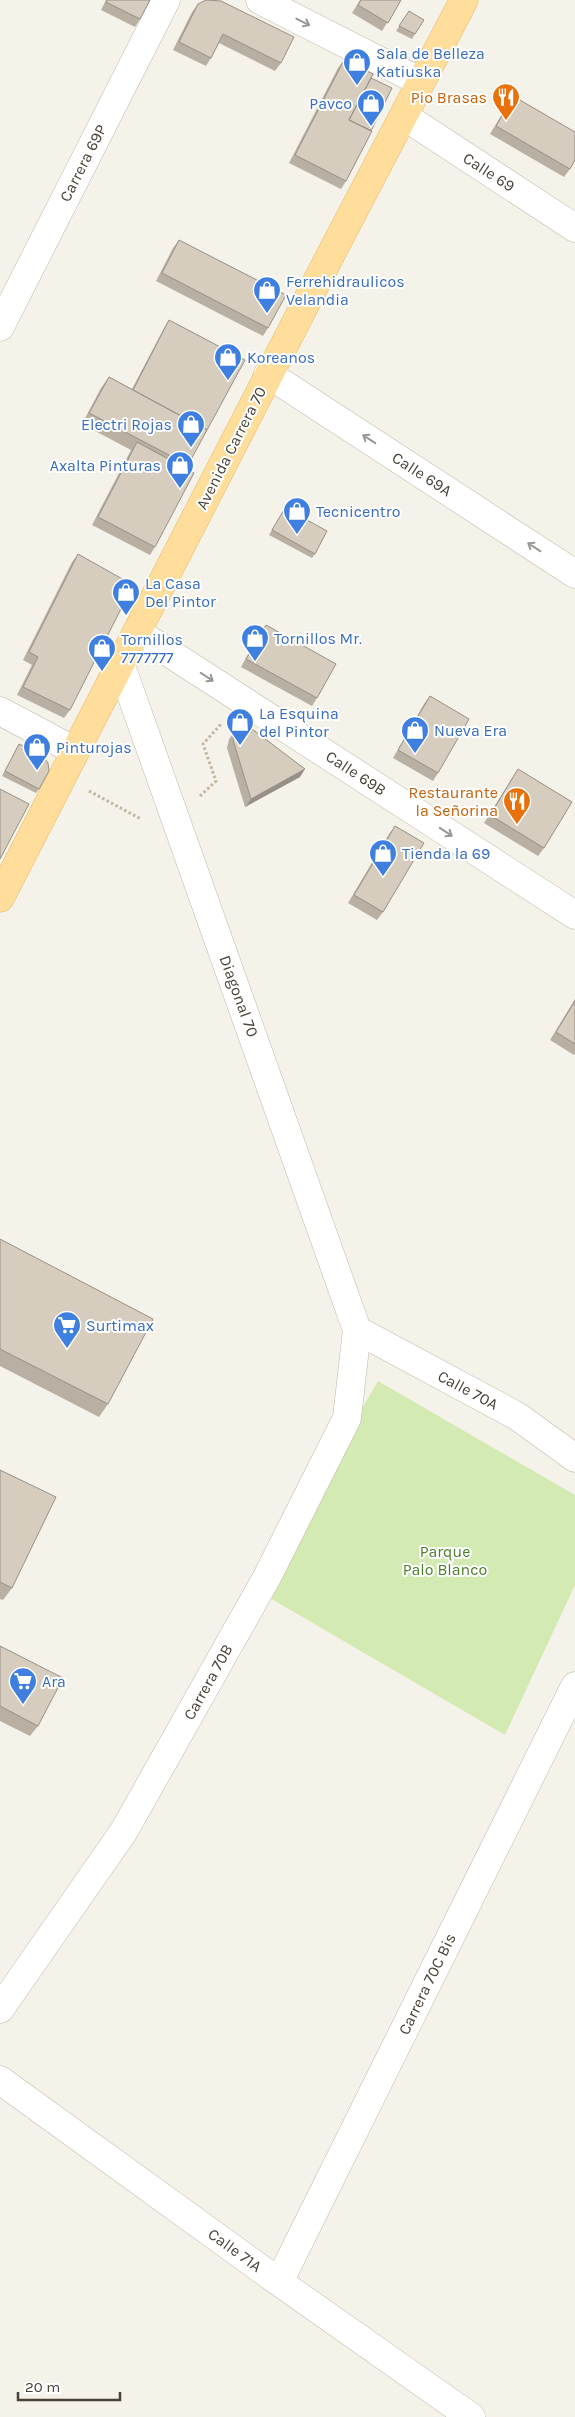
<svg xmlns="http://www.w3.org/2000/svg" width="575" height="2417" font-family="Karla,sans-serif">
	<style>
		.green { fill: #d4eab3 }
		.lines { fill: none; stroke-linecap: round; stroke-linejoin: round }
		.minor-casing { stroke: #c1b9ac; stroke-width: 29 }
		.major-casing { stroke: #e7ba67; stroke-width: 29 }
		.path { stroke: #c3b49d; stroke-width: 3; stroke-dasharray: 2.5 2.5; stroke-linecap: butt }
		.minor { stroke: #fff; stroke-width: 28 }
		.major { stroke: #ffdd9a; stroke-width: 28 }
		.wall { fill: #b9b0a4 }
		.shaded-wall { fill: #969086 }
		.building { fill: #d7cdbf; stroke: #969086 }
		.oneway { stroke: #9b9792 }
		.labels { text-anchor: middle; dominant-baseline: central; stroke-width: 4; stroke-linejoin: round; paint-order: stroke }
		.shop-label { font-size: 16px; fill: #366cbe; stroke: #fff; text-anchor: start }
		.food-label { font-size: 16px; fill: #c56008; stroke: #fff; text-anchor: end }
		.street-label { font-size: 16px; fill: #4a4238; stroke: #fff }
		.park-label { font-size: 16px; fill: #4d7e29; stroke: #fff }
	</style>
	<rect width="100%" height="100%" fill="#f5f2ea"/>
	<path class="green" d="M378 1381 575 1495V1585L505 1735 256 1590Z"/>
	<g class="lines">
		<g class="minor-casing">
			<path id="minor" d="M260 0 421 82
				M404 116 575 228
				M0 327 166 0
				M268 374 575 574
				M137 632 575 915
				M0 711 75 751
				M357 1330 517 1416 575 1458
				M0 2009 124 1831 267 1577 347 1418 357 1330 120 663
				M0 2080 279 2282 471 2417
				M279 2282 575 1686"/>
		</g>
		<g class="major-casing">
			<path id="major" d="M0 898 330 256 464 0"/>
		</g>
		<path class="path" d="M89 791 141 819
			M200 796 216 781 203 744 222 723"/>
		<use href="#minor" class="minor"/>
		<use href="#major" class="major"/>
	</g>
	<path class="wall" d="M106 0H150L140 19 135 27 101 10Z
		M360 0H401L382 31 352 13Z
		M198 4 281 63 275 71 219 43 211 58 206 66 173 50 192 12Z
		M409 11 415 34 412 39 396 31Z
		M344 60 371 78 346 181 341 189 289 163 338 68Z
		M513 96 570 169 564 177 490 134Z
		M179 240 268 328 263 336 156 281 173 248Z
		M169 320 188 465 186 469 155 547 150 555 92 525 131 450 82 424 101 388 109 377 132 389 164 328Z
		M285 508 315 554 312 558 269 535Z
		M78 554 70 710 64 718 17 695 32 665 23 660 72 562Z
		M266 625 317 698 312 706 241 667 260 633Z
		M430 696 438 773 433 781 393 758 424 704Z
		M235 731 300 777 245 807 227 748 229 739Z
		M19 744 39 789 36 793 2 776Z
		M518 769 544 848 538 856 484 823Z
		M395 826 383 912 377 920 348 903 389 834Z
		M575 999V1053L574 1055 550 1040Z
		M0 1239 108 1404 99 1417 0 1366Z
		M0 1470 12 1588 3 1600 0 1599Z
		M0 1646 38 1726 30 1736 0 1721Z"/>
	<path class="shaded-wall" d="M305 769 300 777 245 807 251 799Z"/>
	<path class="building" d="M107 0H150L140 19 106 2Z
		M206 0 221 1 294 37 281 63 223 34 211 58 179 42 198 4Z
		M361 0H401L388 23 358 5Z
		M409 11 424 20 415 34 399 26Z
		M344 60 373 74 349 120 372 131 346 181 295 155Z
		M371 78 392 88 371 131 349 120Z
		M513 96 575 132V160L570 169 496 126Z
		M179 240 286 295 268 328 162 273Z
		M169 320 245 360 207 430 133 390Z
		M109 377 207 430 188 465 89 413Z
		M137 442 194 473 155 547 98 517Z
		M285 508 327 531 315 554 272 530Z
		M78 554 133 585 70 710 23 687 38 657 29 652Z
		M266 625 336 664 317 698 246 659Z
		M430 696 469 719 438 773 398 750Z
		M243 728 252 729 305 769 251 799 233 740 235 731Z
		M19 744 43 756 48 763 49 771 39 789 5 771Z
		M518 769 572 802 544 848 490 815Z
		M0 789 29 804 0 859Z
		M395 826 424 843 383 912 354 895Z
		M575 1001V1044L556 1032Z
		M0 1239 153 1319 108 1404 0 1349Z
		M0 1470 56 1497 12 1588 0 1582Z
		M0 1646 63 1678 38 1726 0 1706Z"/>
	<defs><path id="oneway-shaft" d="M-6 0H5M1.5-3L5.5 0L1.5 3" fill="none" stroke-width="1.6" stroke-linecap="round" stroke-linejoin="round" transform="scale(1.25)"/></defs>
	<g class="oneway">
		<use href="#oneway-shaft" transform="translate(303 22) rotate(27)"/>
		<use href="#oneway-shaft" transform="translate(369 439) rotate(-147)"/>
		<use href="#oneway-shaft" transform="translate(534 547) rotate(-147)"/>
		<use href="#oneway-shaft" transform="translate(207 677) rotate(33)"/>
		<use href="#oneway-shaft" transform="translate(446 832) rotate(33)"/>
	</g>
	<defs>
		<g id="shop-pin" transform="scale(1.4375)"><path d="M0 17L-7.5 6A9.5 9.5 0 1 1 7.5 6Z" fill="#3f7fe0" stroke="#fff"/><path d="M-5-2.5h2.3a2.7 3.5 0 0 1 5.4 0H5L5.5 6h-11ZM-1.5-2.5h3a1.5 2.3 0 0 0-3 0Z" fill="#fff"/></g>
		<g id="restaurant-pin" transform="scale(1.4375)"><path d="M0 17L-7.5 6A9.5 9.5 0 1 1 7.5 6Z" fill="#e8710a" stroke="#fff"/><path d="M-5-6h1v4h1v-4h1v4h1v-4h1v5L-1.5 .5V6h-2V.5L-5-1ZM5-6V6H3V1.5H1.5Q1.5-4 5-6Z" fill="#fff"/></g>
		<g id="supermarket-pin" transform="scale(1.4375)"><path d="M0 17L-7.5 6A9.5 9.5 0 1 1 7.5 6Z" fill="#3f7fe0" stroke="#fff"/><path d="M-6-5.5h2.5l.6 2H6L4.5 2H-2.5L-4.4-4H-6ZM-1.5 3.2a1.3 1.3 0 1 0 .1 0ZM3 3.2a1.3 1.3 0 1 0 .1 0Z" fill="#fff"/></g>
	</defs>
	<g fill-rule="evenodd">
		<use href="#shop-pin" x="357" y="62"/>
		<use href="#restaurant-pin" x="506" y="97"/>
		<use href="#shop-pin" x="371" y="103"/>
		<use href="#shop-pin" x="267" y="290"/>
		<use href="#shop-pin" x="228" y="357"/>
		<use href="#shop-pin" x="191" y="424"/>
		<use href="#shop-pin" x="180" y="465"/>
		<use href="#shop-pin" x="297" y="511"/>
		<use href="#shop-pin" x="126" y="592"/>
		<use href="#shop-pin" x="255" y="638"/>
		<use href="#shop-pin" x="102" y="648"/>
		<use href="#shop-pin" x="240" y="722"/>
		<use href="#shop-pin" x="415" y="730"/>
		<use href="#shop-pin" x="37" y="747"/>
		<use href="#restaurant-pin" x="517" y="801"/>
		<use href="#shop-pin" x="383" y="853"/>
		<use href="#supermarket-pin" x="67" y="1325"/>
		<use href="#supermarket-pin" x="23" y="1681"/>
	</g>
	<g class="labels">
		<g class="shop-label">
			<text x="376" y="53">Sala de Belleza<tspan x="376" dy="18">Katiuska</tspan></text>
			<text x="352" y="103" text-anchor="end">Pavco</text>
			<text x="286" y="281">Ferrehidraulicos<tspan x="286" dy="18">Velandia</tspan></text>
			<text x="247" y="357">Koreanos</text>
			<text x="172" y="424" text-anchor="end">Electri Rojas</text>
			<text x="161" y="465" text-anchor="end">Axalta Pinturas</text>
			<text x="316" y="511">Tecnicentro</text>
			<text x="145" y="583">La Casa<tspan x="145" dy="18">Del Pintor</tspan></text>
			<text x="274" y="638">Tornillos Mr.</text>
			<text x="121" y="639">Tornillos<tspan x="121" dy="18">7777777</tspan></text>
			<text x="259" y="713">La Esquina<tspan x="259" dy="18">del Pintor</tspan></text>
			<text x="434" y="730">Nueva Era</text>
			<text x="56" y="747">Pinturojas</text>
			<text x="402" y="853">Tienda la 69</text>
			<text x="86" y="1325">Surtimax</text>
			<text x="42" y="1681">Ara</text>
		</g>
		<g class="food-label">
			<text x="487" y="97">Pio Brasas</text>
			<text x="498" y="792">Restaurante<tspan x="498" dy="18">la Señorina</tspan></text>
		</g>
		<g class="street-label">
			<text transform="translate(83 163) rotate(-63)">Carrera 69P</text>
			<text transform="translate(489 172) rotate(33)">Calle 69</text>
			<text transform="translate(231 448) rotate(-63)">Avenida Carrera 70</text>
			<text transform="translate(422 474) rotate(33)">Calle 69A</text>
			<text transform="translate(356 773) rotate(33)">Calle 69B</text>
			<text transform="translate(239 996) rotate(70)">Diagonal 70</text>
			<text transform="translate(468 1390) rotate(28)">Calle 70A</text>
			<text transform="translate(208 1682) rotate(-61)">Carrera 70B</text>
			<text transform="translate(427 1984) rotate(-64)">Carrera 70C Bis</text>
			<text transform="translate(235 2250) rotate(36)">Calle 71A</text>
		</g>
		<g class="park-label">
			<text x="445" y="1551">Parque<tspan x="445" dy="18">Palo Blanco</tspan></text>
		</g>
	</g>
	<path d="M18 2392v8h102v-8" fill="none" stroke="#4a4238" stroke-width="2.5"/>
	<text x="25" y="2392" font-size="15" fill="#4a4238" stroke="#ffffff" stroke-width="4" paint-order="stroke">20 m</text>
</svg>
